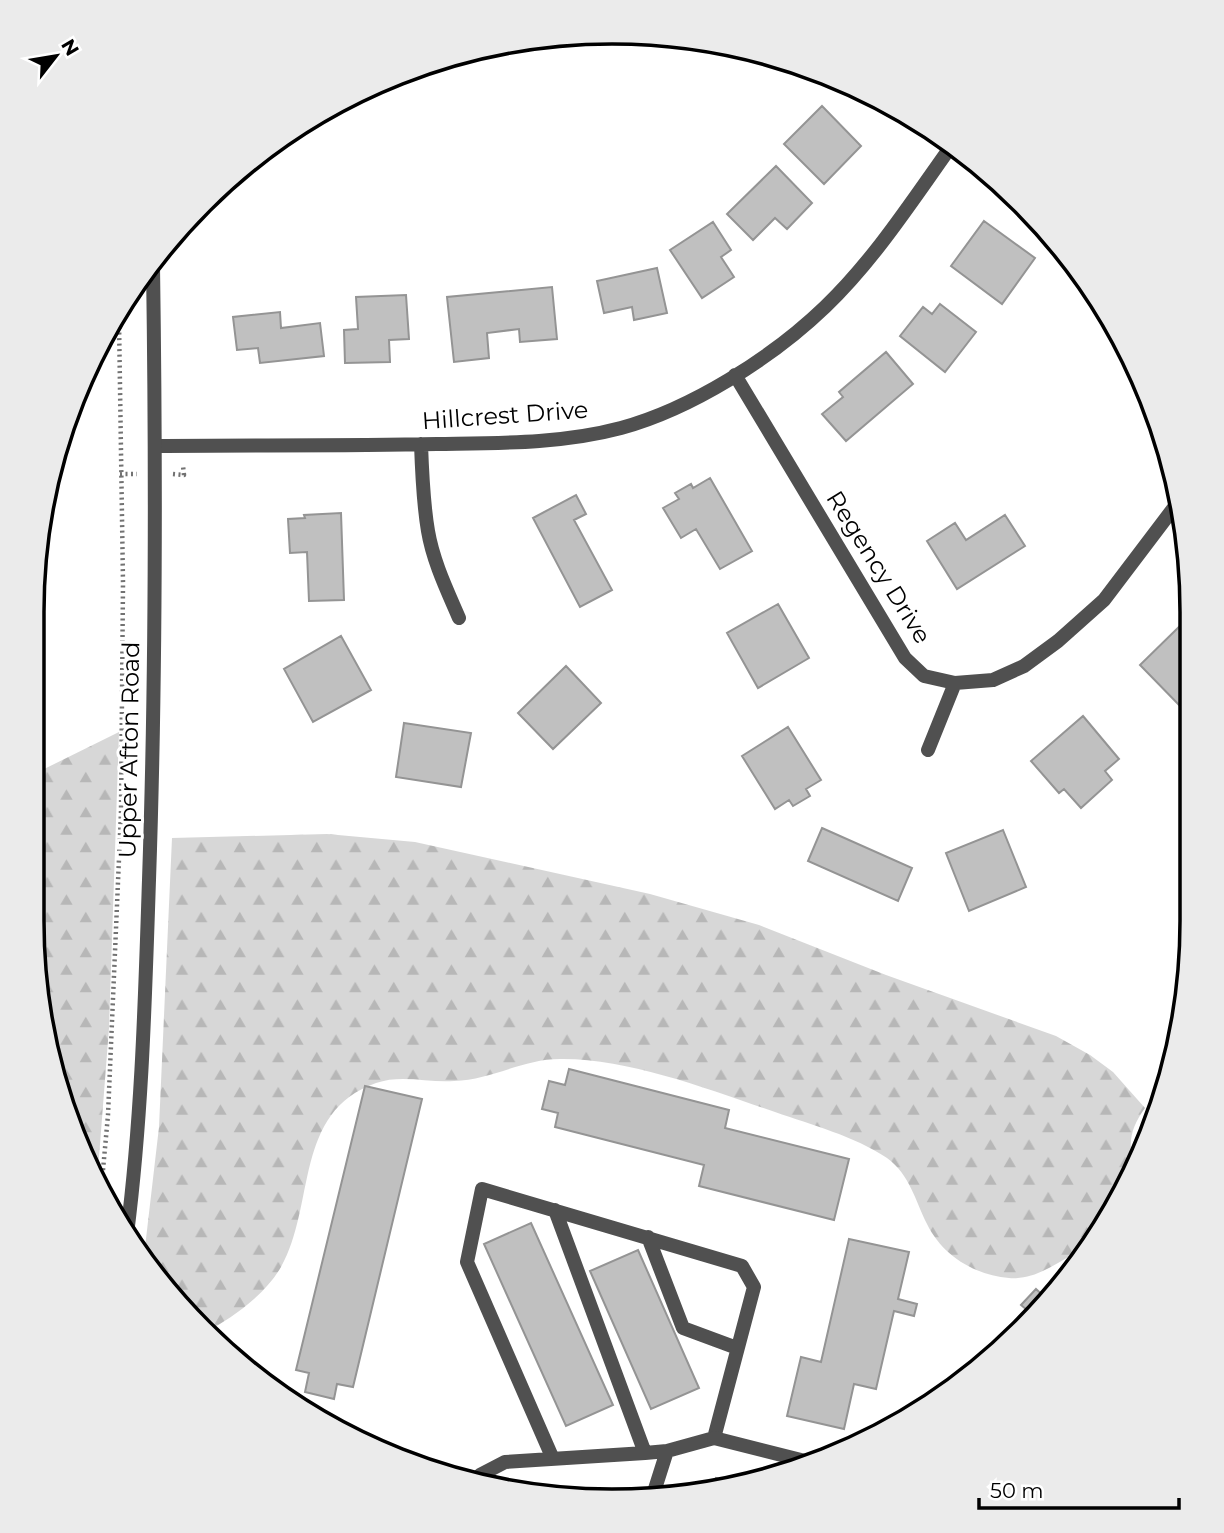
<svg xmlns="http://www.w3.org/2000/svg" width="1224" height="1533" font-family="Montserrat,sans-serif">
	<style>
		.forest { fill: url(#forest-firs) }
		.building { fill: #c0c0c0; stroke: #949494; stroke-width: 2 }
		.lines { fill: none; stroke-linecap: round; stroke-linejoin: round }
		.path { stroke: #727272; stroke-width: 4.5; stroke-dasharray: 2 3.5; stroke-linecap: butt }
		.service { stroke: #505050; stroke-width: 14 }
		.minor { stroke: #505050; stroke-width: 14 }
		.tertiary { stroke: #505050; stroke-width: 14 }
		.labels { text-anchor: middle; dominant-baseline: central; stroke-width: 6; stroke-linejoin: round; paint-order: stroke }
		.street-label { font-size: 24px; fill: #000; stroke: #fff }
		.rim { fill: none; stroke: #000; stroke-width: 3.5 }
	</style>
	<defs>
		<pattern id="forest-firs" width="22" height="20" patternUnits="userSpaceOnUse" patternTransform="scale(1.75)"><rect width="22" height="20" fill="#d7d7d7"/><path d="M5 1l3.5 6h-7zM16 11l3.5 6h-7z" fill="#b7b7b7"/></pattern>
	</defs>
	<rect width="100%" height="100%" fill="#fff"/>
	<path class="forest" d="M119 732 109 1028 98 1170 92 1169 51 1071 32 921V775Z
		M327 834 415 842 650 894 759 925 886 975 1056 1036 1090 1055 1113 1072 1145 1108C1134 1123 1128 1138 1132 1156 1133 1166 1136 1169 1132 1178 1123 1193 1113 1209 1104 1224 1100 1230 1096 1240 1091 1245 1087 1248 1080 1250 1075 1253 1054 1265 1034 1280 1009 1278 974 1275 942 1255 927 1224 915 1200 910 1175 887 1158 854 1136 812 1125 775 1112 710 1090 629 1058 560 1059 523 1059 491 1080 454 1081 429 1083 401 1074 376 1083 293 1112 316 1206 281 1267 265 1295 232 1318 204 1333L144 1256 159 1127 172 838Z"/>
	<path class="building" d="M822 106 861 146 824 184 784 144Z
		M776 166 812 203 787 229 775 218 753 240 727 214Z
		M984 221 1035 258 1002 304 951 266Z
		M713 222 731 250 721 257 734 277 702 298 670 250Z
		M657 268 667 313 634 320 632 307 604 313 597 281Z
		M552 287 557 339 520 342 519 329 487 333 489 358 454 362 447 297Z
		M406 295 409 339 389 340 390 362 345 363 344 330 358 329 356 297Z
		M940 304 976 332 945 372 900 336 923 307 932 314Z
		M280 312 281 328 320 323 324 356 260 363 258 348 237 350 233 317Z
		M886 352 913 384 846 441 822 414 843 397 839 392Z
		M710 478 752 551 720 569 696 529 681 538 663 508 679 499 675 493 691 484 693 488Z
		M576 495 586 514 574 520 612 590 580 607 533 518Z
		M341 513 344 600 309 601 307 552 290 553 288 519 305 518 304 515Z
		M1005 515 1025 546 957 589 927 541 955 523 966 540Z
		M778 604 809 658 758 688 727 633Z
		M1185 621 1191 628V701L1183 709 1140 665Z
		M341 636 371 690 313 722 284 669Z
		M566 666 601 703 553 749 518 713Z
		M1083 716 1119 759 1105 771 1112 780 1081 808 1064 789 1059 793 1031 761Z
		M404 723 471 733 461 787 396 777Z
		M788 727 821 780 806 789 810 796 793 806 789 800 775 809 742 756Z
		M822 828 912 868 898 901 808 861Z
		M1003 830 1026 887 969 911 946 853Z
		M569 1069 729 1110 725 1128 849 1159 834 1220 699 1186 704 1165 555 1127 558 1113 542 1109 549 1081 565 1085Z
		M365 1086 422 1099 353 1387 337 1384 334 1399 305 1392 309 1373 296 1370Z
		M531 1223 613 1405 566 1426 484 1244Z
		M849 1239 909 1252 898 1299 917 1304 914 1316 894 1311 876 1389 854 1384 844 1429 787 1416 801 1357 821 1362Z
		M638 1250 699 1388 651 1409 590 1271Z
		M1036 1289 1048 1300 1034 1316 1021 1305Z
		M716 1478 741 1485 726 1490 713 1491Z"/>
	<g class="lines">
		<path class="path" d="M120 474H137
			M173 474 184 475 183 466
			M101 1192 108 1115 121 812 123 583 119 321"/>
		<path class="service" d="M555 1210 645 1453
			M648 1237 683 1328 737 1348
			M478 1484 480 1475 505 1462 645 1453 667 1451 714 1438 754 1287 742 1266 482 1189 467 1262 553 1459
			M653 1495 667 1451"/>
		<path class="minor" d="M735 375 905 658 924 676 955 683 993 680 1024 666 1058 641 1104 600 1179 501
			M421 444C422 473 423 502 428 531 433 561 447 590 459 618
			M156 446C249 445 343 446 437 444 498 443 561 444 621 428 691 409 772 358 825 307 874 260 912 201 952 145
			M928 750 955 683
			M714 1438 809 1462"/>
		<path class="tertiary" d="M127 1234C142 1116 145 999 149 880 156 675 156 471 153 266"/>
	</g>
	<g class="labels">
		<g class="street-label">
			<text transform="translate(505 415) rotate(-4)">Hillcrest Drive</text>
			<text transform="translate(879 567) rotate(58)">Regency Drive</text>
			<text transform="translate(129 750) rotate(-89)">Upper Afton Road</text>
		</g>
	</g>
	<path d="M0 0H1224V1533H0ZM612 44H612A568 568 0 0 1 1180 612V921A568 568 0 0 1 612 1489H612A568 568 0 0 1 44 921V612A568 568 0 0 1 612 44Z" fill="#ebebeb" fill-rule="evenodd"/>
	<path class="rim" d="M612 44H612A568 568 0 0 1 1180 612V921A568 568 0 0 1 612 1489H612A568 568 0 0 1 44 921V612A568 568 0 0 1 612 44Z"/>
	<g transform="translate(56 56) rotate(59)" stroke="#ffffff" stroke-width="5" paint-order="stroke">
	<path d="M0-5L12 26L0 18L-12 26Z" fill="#000000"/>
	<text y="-10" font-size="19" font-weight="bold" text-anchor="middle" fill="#000000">N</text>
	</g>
	<path d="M979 1498v10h200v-10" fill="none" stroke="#000000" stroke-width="3.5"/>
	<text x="990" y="1498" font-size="21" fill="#000000" stroke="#ffffff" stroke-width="5" paint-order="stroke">50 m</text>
</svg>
